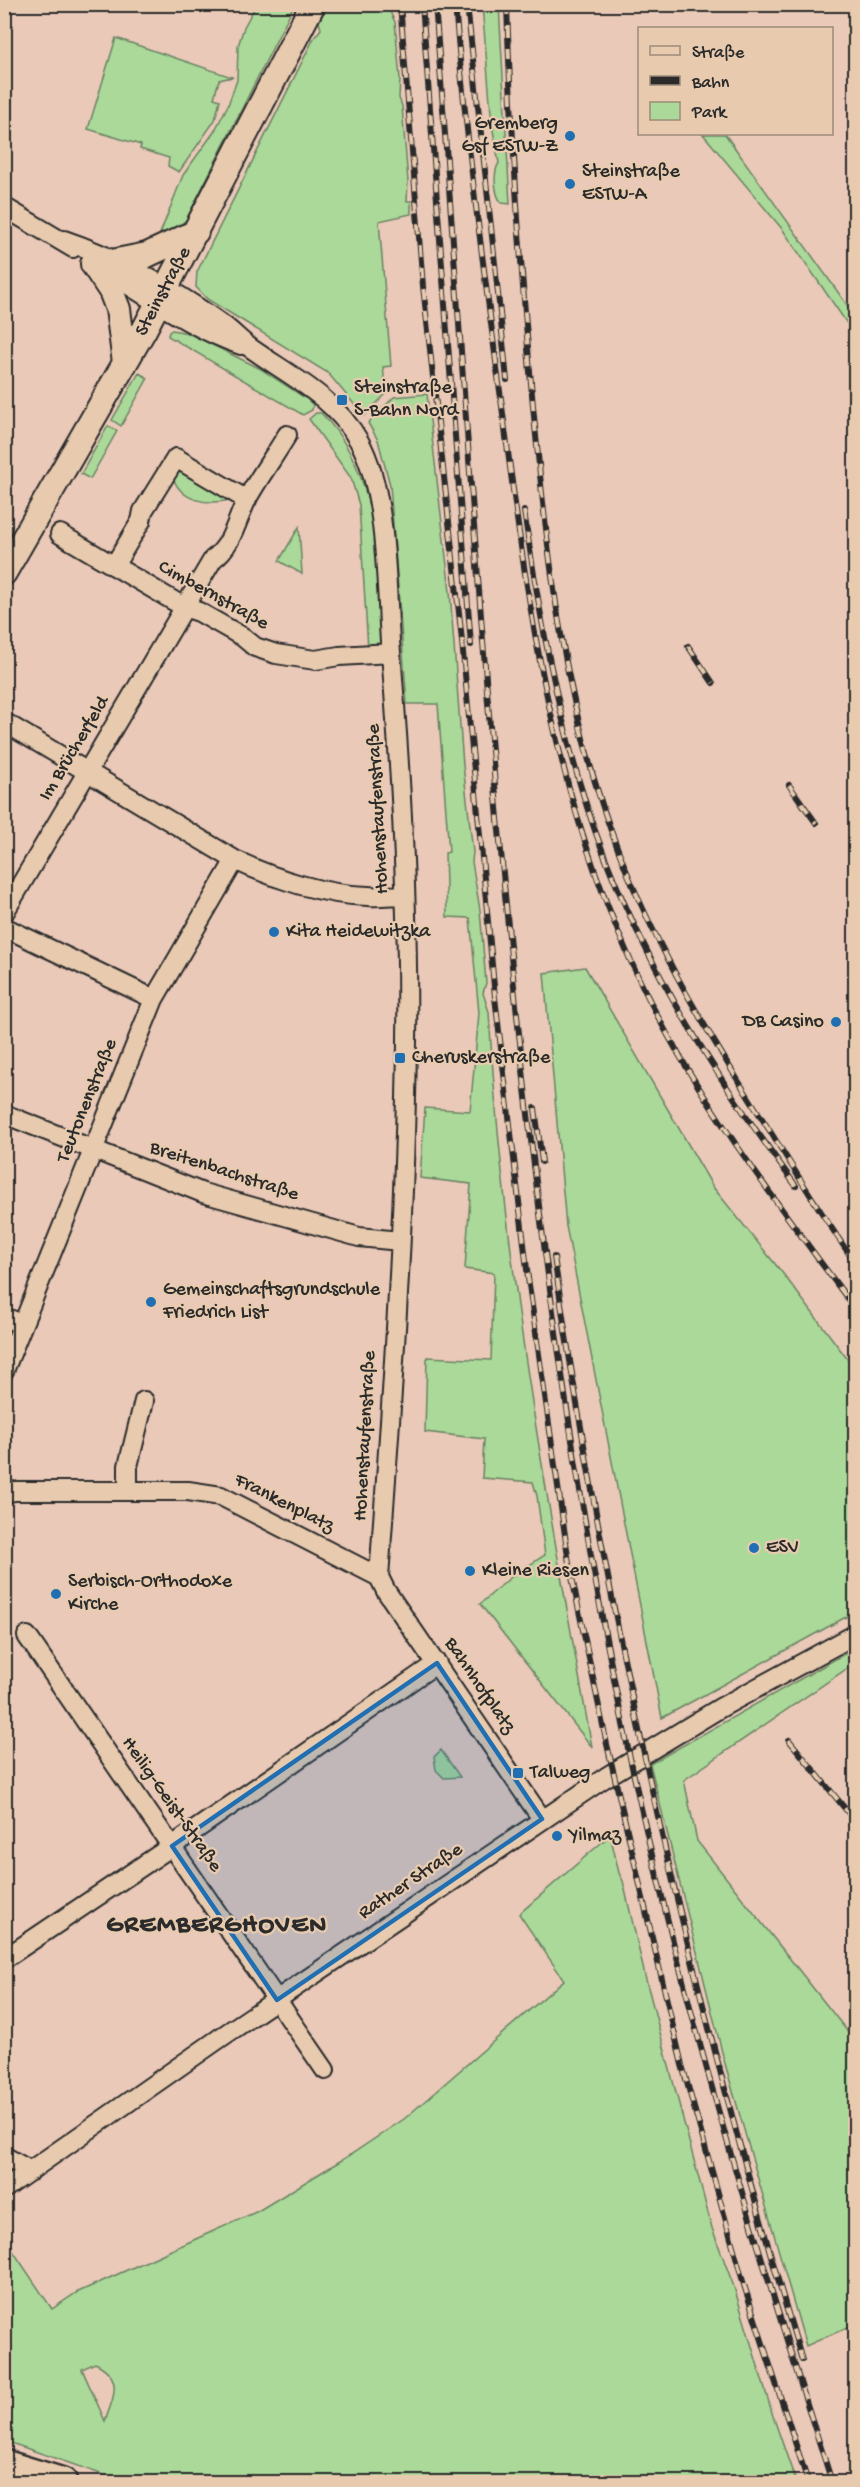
<svg xmlns="http://www.w3.org/2000/svg" width="860" height="2487" font-family="'Gochi Hand',sans-serif">
	<style>
		.green { fill: #aad999; stroke: #6a8262; stroke-width: 1.5; fill-rule: evenodd }
		.lines { fill: none; stroke-linecap: round; stroke-linejoin: round }
		.minor-casing { stroke: #2b2b2b; stroke-width: 22 }
		.major-casing { stroke: #2b2b2b; stroke-width: 28 }
		.highway-casing { stroke: #2b2b2b; stroke-width: 32 }
		.minor { stroke: #e8cbaf; stroke-width: 18 }
		.major { stroke: #e8cbaf; stroke-width: 24 }
		.highway { stroke: #e8cbaf; stroke-width: 27 }
		.rail-casing { stroke: #2b2b2b; stroke-width: 6 }
		.rail { stroke: #e8cbaf; stroke-width: 4; stroke-dasharray: 11; stroke-linecap: butt }
		.marked { fill: #1f6fb2; fill-opacity: 0.2; stroke: #1f6fb2; stroke-width: 4.5; stroke-linejoin: round }
		.poi-dot { fill: #1f6fb2; stroke: #e8cbaf; stroke-width: 2 }
		.labels { text-anchor: middle; dominant-baseline: central; stroke-width: 4.5; stroke-linejoin: round; paint-order: stroke }
		.poi-label { font-size: 20px; fill: #2b2b2b; stroke: #e8cbaf; text-anchor: start }
		.street-label { font-size: 20px; fill: #2b2b2b; stroke: #e8cbaf }
		.district-label { font-size: 26px; font-weight: bold; letter-spacing: 1.5px; fill: #2b2b2b; stroke: #e8cbaf }
	</style>
	<rect width="100%" height="100%" fill="#eac9b9"/>
	<filter id="ink" filterUnits="userSpaceOnUse"><feTurbulence type="fractalNoise" baseFrequency=".0167" numOctaves="2"/><feDisplacementMap in="SourceGraphic" scale="12" xChannelSelector="R" yChannelSelector="G"/><feConvolveMatrix kernelMatrix="1 2 1 2 8 2 1 2 1" color-interpolation-filters="sRGB"/></filter>
	<g filter="url(#ink)">
		<path class="green" d="M328 4 390 5 391 14 395 22 400 79 399 98 402 106 408 182 407 201H411V214L379 221 391 366 383 367 386 394 364 416 328 373 207 299 196 287 197 272 314 38 321 29 319 22Z
			M256 5H294L186 220 166 237 158 239 183 175 214 132 228 105 237 80 238 46 244 27Z
			M482 5H499L510 204 502 203C494 195 493 172 499 163L492 125Z
			M116 38 232 77 219 80 214 98 220 100 215 120 179 172 168 166 169 158 140 149 141 145 88 129Z
			M703 134H725L855 316V335L783 230Z
			M172 330 188 333 261 369 307 399 313 405 312 410 303 415 168 336 169 332Z
			M139 373 148 378 121 426 112 420Z
			M427 394 450 592 463 765 473 852 472 862 480 910 486 983 483 993 489 1012C503 1260 547 1504 592 1747L480 1604 511 1577 545 1555 537 1496 533 1482 482 1478 484 1439 425 1432 427 1357 491 1360 494 1273 465 1269 471 1184 420 1178 425 1108 470 1111 479 1013 470 918 447 917 445 853 449 852 438 704H407L390 485 378 440 368 423 394 397Z
			M316 413H321C382 475 376 563 382 644L379 647 368 649 359 505 351 478 309 419Z
			M108 426 117 431 90 479 81 474Z
			M180 470 230 500C208 505 182 502 173 478Z
			M299 527 302 574 279 561Z
			M585 967 713 1187 784 1275 855 1369V1612L662 1718 566 1226 544 973Z
			M855 1648V1663L684 1780 697 1841 855 2041V2324L806 2346 724 2060 650 1764Z
			M441 1750 460 1777 444 1778 436 1770 434 1757Z
			M608 1837 611 1838 619 1873 623 1881 645 1976 712 2228 734 2287 773 2416 796 2482H124L5 2441V2239L52 2309 76 2293 258 2211 350 2155 404 2119 564 1980 519 1914ZM95 2363C124 2377 114 2396 105 2421L82 2369Z"/>
		<g class="lines">
			<g class="minor-casing">
				<path id="minor" d="M4 207 73 248
					M64 240C120 259 174 290 223 325 233 332 241 342 252 349 292 377 334 397 359 441 387 490 386 584 390 641 401 774 409 908 407 1041 405 1220 392 1399 379 1577
					M95 265C143 292 188 327 241 345
					M60 534 184 607 199 612 243 637 255 647 276 654 315 660 339 656 391 653
					M114 566 141 521 143 511 176 458 247 500
					M4 722 235 860C275 879 324 895 368 896 381 897 393 895 405 895
					M4 913 213 559C232 546 237 519 247 499 259 477 274 457 287 435
					M4 927 154 999
					M4 1114 203 1193 359 1237 400 1241
					M4 1317 22 1324
					M4 1371 154 999 235 860
					M128 1491V1466L144 1401
					M4 1493 15 1491H188L221 1496 379 1577
					M379 1577 386 1591 542 1819
					M27 1636 325 2070
					M4 1959 172 1846 437 1663
					M4 2156 31 2171
					M4 2189 220 2038 606 1777 720 1708 856 1634"/>
			</g>
			<g class="major-casing">
				<path id="major" d="M117 261 147 255 196 232
					M93 264 111 291 118 309 125 363
					M4 573 144 330 313 4"/>
			</g>
			<g class="highway-casing">
				<path id="highway" d="M4 2464 63 2482"/>
			</g>
			<use href="#minor" class="minor"/>
			<use href="#major" class="major"/>
			<use href="#highway" class="highway"/>
			<g class="rail-casing">
				<path id="rail" d="M400 4 423 286 461 631 495 997 528 1278 569 1563 606 1740 682 2065 744 2285 808 2482
					M422 4 471 645
					M435 4C481 584 507 1168 626 1739 679 1991 753 2238 832 2482
					M455 4C466 142 485 278 503 414 529 613 553 800 641 983 695 1097 780 1207 856 1310
					M467 4 496 273
					M507 4C511 139 521 272 533 406 548 557 563 709 619 852 657 951 712 1040 768 1128 797 1174 825 1220 856 1264
					M495 265 507 380
					M524 511C539 611 556 710 587 807 632 946 710 1069 796 1186
					M688 646 713 683
					M789 785 816 823
					M535 1108 542 1162
					M554 1257C609 1633 691 1996 802 2360
					M789 1740 856 1822"/>
			</g>
			<use href="#rail" class="rail"/>
		</g>
	</g>
	<path class="marked" d="M437 1663 542 1819 277 2000 172 1846Z"/>
	<g class="poi-dot">
		<circle cx="570" cy="136" r="6"/>
		<circle cx="570" cy="184" r="6"/>
		<rect x="336" y="394" width="12" height="12" rx="3"/>
		<circle cx="274" cy="932" r="6"/>
		<circle cx="836" cy="1022" r="6"/>
		<rect x="394" y="1052" width="12" height="12" rx="3"/>
		<circle cx="151" cy="1302" r="6"/>
		<circle cx="754" cy="1548" r="6"/>
		<circle cx="470" cy="1571" r="6"/>
		<circle cx="56" cy="1594" r="6"/>
		<rect x="512" y="1767" width="12" height="12" rx="3"/>
		<circle cx="557" cy="1836" r="6"/>
	</g>
	<g class="labels">
		<g class="poi-label">
			<text x="558" y="124" text-anchor="end">Gremberg<tspan x="558" dy="23">Gsf ESTW-Z</tspan></text>
			<text x="582" y="172">Steinstraße<tspan x="582" dy="23">ESTW-A</tspan></text>
			<text x="354" y="388">Steinstraße<tspan x="354" dy="23">S-Bahn Nord</tspan></text>
			<text x="286" y="932">Kita Heidewitzka</text>
			<text x="824" y="1022" text-anchor="end">DB Casino</text>
			<text x="412" y="1058">Cheruskerstraße</text>
			<text x="163" y="1290">Gemeinschaftsgrundschule<tspan x="163" dy="23">Friedrich List</tspan></text>
			<text x="766" y="1548">ESV</text>
			<text x="482" y="1571">Kleine Riesen</text>
			<text x="68" y="1582">Serbisch-Orthodoxe<tspan x="68" dy="23">Kirche</tspan></text>
			<text x="530" y="1773">Talweg</text>
			<text x="569" y="1836">Yilmaz</text>
		</g>
		<g class="street-label">
			<text transform="translate(164 292) rotate(-62)">Steinstraße</text>
			<text transform="translate(213 596) rotate(29)">Cimbernstraße</text>
			<text transform="translate(75 749) rotate(-59)">Im Brücherfeld</text>
			<text transform="translate(379 809) rotate(-93)">Hohenstaufenstraße</text>
			<text transform="translate(88 1101) rotate(-68)">Teutonenstraße</text>
			<text transform="translate(224 1172) rotate(18)">Breitenbachstraße</text>
			<text transform="translate(366 1436) rotate(-87)">Hohenstaufenstraße</text>
			<text transform="translate(284 1504) rotate(27)">Frankenplatz</text>
			<text transform="translate(479 1686) rotate(56)">Bahnhofplatz</text>
			<text transform="translate(171 1805) rotate(55)">Heilig-Geist-Straße</text>
			<text transform="translate(411 1882) rotate(-34)">Rather Straße</text>
		</g>
		<g class="district-label">
			<text x="217" y="1926">GREMBERGHOVEN</text>
		</g>
	</g>
	<rect width="860" height="2487" fill="none" stroke="#e8cbaf" stroke-width="24"/>
	<rect x="12" y="12" width="836" height="2463" fill="none" stroke="#2b2b2b" stroke-width="2" filter="url(#ink)"/>
	<rect x="638" y="27" width="195" height="108" fill="#e8cbaf" stroke="#9c8b7a" stroke-width="1.5"/>
	<rect x="650" y="46" width="30" height="9" fill="#e8cbaf" stroke="#9c8b7a" stroke-width="1.5"/>
	<text x="692" y="57" font-size="18" fill="#2b2b2b">Straße</text>
	<rect x="650" y="76" width="30" height="9" fill="#2b2b2b" stroke="#9c8b7a" stroke-width="1.5"/>
	<text x="692" y="87" font-size="18" fill="#2b2b2b">Bahn</text>
	<rect x="650" y="102" width="30" height="18" fill="#aad999" stroke="#9c8b7a" stroke-width="1.5"/>
	<text x="692" y="117" font-size="18" fill="#2b2b2b">Park</text>
</svg>
